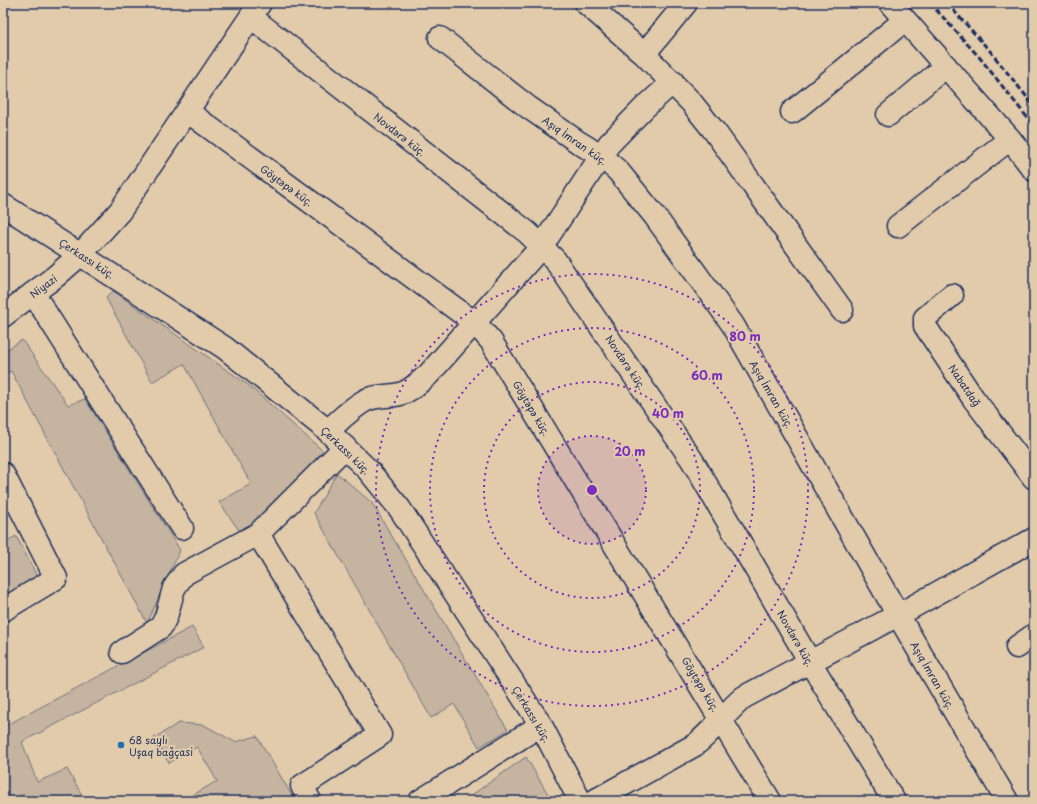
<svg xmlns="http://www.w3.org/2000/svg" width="1037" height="804" font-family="'Playpen Sans',sans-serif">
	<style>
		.green { fill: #c5b4a0; stroke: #70727f }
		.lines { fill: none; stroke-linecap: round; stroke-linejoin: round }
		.minor-casing { stroke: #1b2f5e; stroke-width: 25 }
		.minor { stroke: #e2cbab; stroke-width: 22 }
		.rail { stroke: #1b2f5e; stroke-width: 3; stroke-dasharray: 6 3; stroke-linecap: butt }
		.ring { fill: none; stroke: #7b2cbf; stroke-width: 2; stroke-dasharray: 2 4 }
		.poi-dot { fill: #1f6fb2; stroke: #e2cbab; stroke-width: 1.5 }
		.labels { text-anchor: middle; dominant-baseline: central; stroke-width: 4; stroke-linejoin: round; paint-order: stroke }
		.street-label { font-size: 10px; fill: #1b2f5e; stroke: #e2cbab }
		.poi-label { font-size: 10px; fill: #1b2f5e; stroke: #e2cbab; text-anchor: start }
		.centre { fill: #7b2cbf; stroke: #e2cbab; stroke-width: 2 }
		.ring-label { font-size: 12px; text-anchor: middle; font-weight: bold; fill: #7b2cbf; stroke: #e2cbab; stroke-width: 4; stroke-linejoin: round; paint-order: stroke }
	</style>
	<rect width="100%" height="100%" fill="#e2cbab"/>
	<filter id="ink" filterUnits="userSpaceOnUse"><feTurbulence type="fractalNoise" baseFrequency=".025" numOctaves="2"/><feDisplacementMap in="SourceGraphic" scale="8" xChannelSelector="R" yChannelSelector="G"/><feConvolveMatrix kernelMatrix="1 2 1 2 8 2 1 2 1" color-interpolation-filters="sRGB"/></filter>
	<g filter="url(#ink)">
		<path class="green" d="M113 291 247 384 323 451 258 523 241 533 219 502 251 484 184 364 152 382 106 298Z
			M22 340 68 405 85 399 180 550 147 623 11 371 3 375V352Z
			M337 473 372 503 508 730 479 747 454 704 431 718 314 513Z
			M16 536 38 578 3 597V543Z
			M192 627 204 647 22 742 37 782 67 769 85 800 28 801 23 794 11 801H3V727Z
			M179 723 204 725 235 742 257 736 295 801H230L227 797 221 801H196L193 795 217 781 197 747 169 763 154 738Z
			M526 757 552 801H477L473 794Z"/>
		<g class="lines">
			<g class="minor-casing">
				<path id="minor" d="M586 3 644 54 691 102 715 132 842 310
					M890 3 1010 139 1034 170
					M251 17 528 233 555 260 692 460 810 662 894 801
					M440 38 528 107 578 142 601 156 618 171 654 215 733 325 898 615 1007 801
					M644 54 686 3
					M187 111 475 323 491 341 770 801
					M792 112 905 20
					M888 115 946 66
					M3 205 225 348 328 431 368 470 400 509 541 725 580 801
					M898 226 1010 139
					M33 293 182 528
					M952 295 925 318V326L973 398 1034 478
					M3 316 56 276 81 254 120 211 260 3
					M328 431C340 420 351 408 366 400 377 395 388 397 400 394 411 391 419 382 428 375L542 246 609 144 644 108 673 82
					M3 474 56 578 3 610
					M1017 647 1034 635
					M122 652 161 627 166 617 174 588 184 574 258 534
					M310 801 302 786 380 735 258 534 345 447
					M420 801 541 725
					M594 801 695 745C713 731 726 712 744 697L898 615 1034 539"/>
			</g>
			<use href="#minor" class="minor"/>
			<path class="rail" d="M930 3 980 58 1034 126
				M947 3 990 51 1034 106"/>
		</g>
	</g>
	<circle cx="592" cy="490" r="54" fill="#7b2cbf" fill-opacity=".12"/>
	<g class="ring">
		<circle cx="592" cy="490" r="54"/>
		<circle cx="592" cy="490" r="108"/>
		<circle cx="592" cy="490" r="162"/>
		<circle cx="592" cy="490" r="216"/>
	</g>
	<circle class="poi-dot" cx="121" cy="745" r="4"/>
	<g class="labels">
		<g class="street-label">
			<text transform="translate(400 134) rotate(38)">Novdərə küç.</text>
			<text transform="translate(575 140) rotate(35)">Aşıq İmran küç.</text>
			<text transform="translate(287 185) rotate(36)">Göytəpə küç.</text>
			<text transform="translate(87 258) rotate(33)">Çerkassı küç.</text>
			<text transform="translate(43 286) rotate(-37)">Niyazi</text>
			<text transform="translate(626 362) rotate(56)">Novdərə küç.</text>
			<text transform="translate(965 385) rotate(56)">Nabatdağ</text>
			<text transform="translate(772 394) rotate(60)">Aşıq İmran küç.</text>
			<text transform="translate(532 408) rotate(59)">Göytəpə küç.</text>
			<text transform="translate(346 450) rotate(44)">Çerkassı küç.</text>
			<text transform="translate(796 638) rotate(60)">Novdərə küç.</text>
			<text transform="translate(933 675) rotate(60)">Aşıq İmran küç.</text>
			<text transform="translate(701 684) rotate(59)">Göytəpə küç.</text>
			<text transform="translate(532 714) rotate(59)">Çerkassı küç.</text>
		</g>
		<g class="poi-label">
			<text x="129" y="739">68 saylı<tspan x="129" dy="12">Uşaq bağçasi</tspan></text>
		</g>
	</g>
	<circle cx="592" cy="490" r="6" class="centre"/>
	<g class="ring-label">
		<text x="745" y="341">80 m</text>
		<text x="707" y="380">60 m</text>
		<text x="668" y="418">40 m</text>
		<text x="630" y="456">20 m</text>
	</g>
	<rect width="1037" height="804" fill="none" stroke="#e2cbab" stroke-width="16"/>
	<rect x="8" y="8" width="1021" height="788" fill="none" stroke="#1b2f5e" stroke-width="1.5" filter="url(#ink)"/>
</svg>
